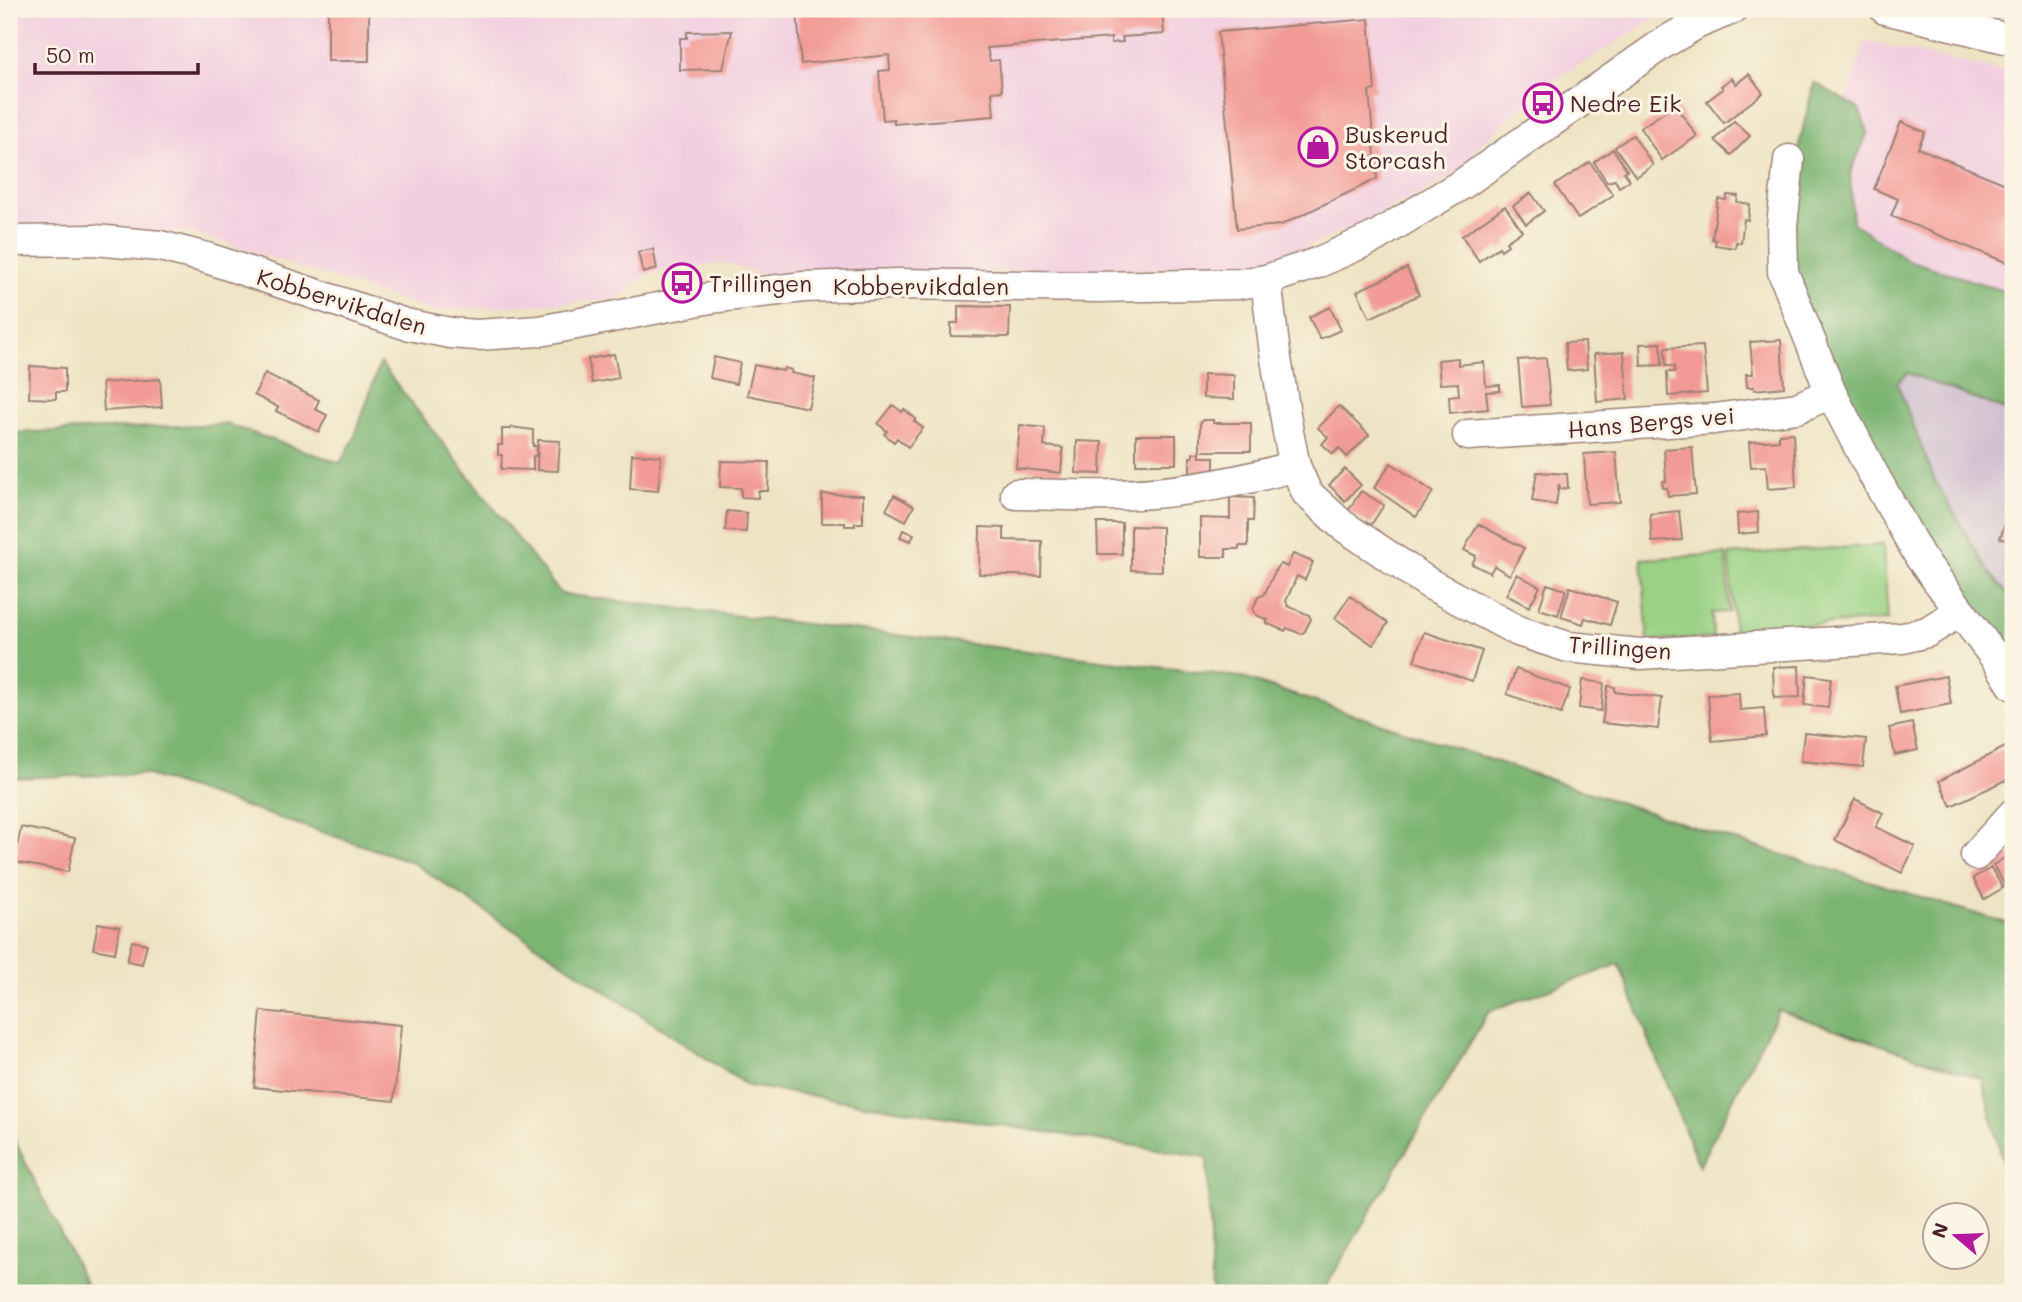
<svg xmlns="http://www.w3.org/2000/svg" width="2022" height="1302" font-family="Mali,sans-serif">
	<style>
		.built { fill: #f2cfe0 }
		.industrial { fill: #cfbdcf }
		.green { fill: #9ad285; stroke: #727858; stroke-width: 2 }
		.forest { fill: #7bb472; stroke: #626a4e; stroke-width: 2 }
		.building { fill: #f29a95 }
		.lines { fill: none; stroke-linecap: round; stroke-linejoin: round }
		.minor-casing { stroke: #9c8177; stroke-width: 33 }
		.minor { stroke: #fff; stroke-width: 30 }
		.labels { text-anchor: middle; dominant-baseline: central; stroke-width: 6; stroke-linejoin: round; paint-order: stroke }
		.poi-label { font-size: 23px; fill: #4a1f2b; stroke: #fcf5e5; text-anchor: start }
		.street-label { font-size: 23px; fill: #4a1f2b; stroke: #fcf5e5 }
	</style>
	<rect width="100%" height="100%" fill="#fcf5e5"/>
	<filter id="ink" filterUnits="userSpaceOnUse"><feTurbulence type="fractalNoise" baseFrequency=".0143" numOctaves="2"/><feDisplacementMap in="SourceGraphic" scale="14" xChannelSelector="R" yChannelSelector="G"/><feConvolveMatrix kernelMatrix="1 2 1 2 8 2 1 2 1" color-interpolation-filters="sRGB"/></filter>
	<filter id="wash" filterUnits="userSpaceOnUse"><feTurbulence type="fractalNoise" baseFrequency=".00686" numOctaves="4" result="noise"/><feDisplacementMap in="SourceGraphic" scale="28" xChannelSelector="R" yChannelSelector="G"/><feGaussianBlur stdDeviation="1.57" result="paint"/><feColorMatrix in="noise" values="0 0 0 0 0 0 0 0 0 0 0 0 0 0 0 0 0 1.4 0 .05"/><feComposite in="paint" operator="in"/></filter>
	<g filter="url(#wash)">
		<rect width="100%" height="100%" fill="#eee3c3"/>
		<path class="built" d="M9 9H1678L1662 14 1539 90 1472 151V161L1432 189 1288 256 1243 268 756 274 726 263 648 273 618 299 433 311 195 233 9 223Z
			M1865 41 2013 74V294L1908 260 1853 223 1850 174 1868 132 1846 102Z"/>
		<path class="industrial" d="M1906 373 2013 413V600L1989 572 1935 481 1897 383Z"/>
		<path class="green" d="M1883 545 1888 620 1734 630 1729 555Z
			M1726 554 1729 612 1712 613 1713 638 1648 641 1642 559Z"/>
		<path class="forest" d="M1814 82 1859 109 1868 132 1850 174 1853 223 1908 260 2013 294V413L1907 373 1897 383 1935 481 1989 572 2013 600V650L2002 645 1901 501 1837 373 1791 272 1790 230 1800 141Z
			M380 363 561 594 1240 677 1721 836 2013 925V1202L1982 1079 1778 1010 1699 1166 1619 964 1489 1011 1322 1293H1212L1207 1157 748 1086 410 861 145 774 9 778V433L226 424 340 463 354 439Z
			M9 1134 14 1139 90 1293H9Z"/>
		<g id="blocks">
			<path class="building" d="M328 9H369V61H328Z
				M797 9H1162L1164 34 1122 37 1123 42 1111 43V38L987 48 990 61 999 60 1002 91 992 92 994 116 894 124V119L883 120 879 71 890 70 889 55 801 64Z
				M1369 19 1375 90 1369 91 1377 179 1281 225 1237 229 1218 32Z
				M732 31 723 69 680 70V38H687V32Z
				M1749 74 1763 93 1724 123 1707 101 1723 89 1721 86 1732 78 1736 84Z
				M1675 105 1697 136 1662 160 1640 128Z
				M1734 121 1750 136 1731 155 1715 140Z
				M1901 122 1925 132 1918 148 2013 187V265L1891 216 1898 199 1874 189Z
				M1633 135 1653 165 1636 177 1615 147Z
				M1613 149 1627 170 1624 172 1630 180 1619 187 1615 180 1607 182 1594 162Z
				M1590 162 1613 195 1578 219 1555 185Z
				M1531 193 1544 211 1526 224 1513 206Z
				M1727 195 1738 196 1737 202 1750 204 1748 220 1744 219 1741 243 1736 242 1735 248 1715 245 1716 240 1712 239 1718 199 1726 200Z
				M1505 206 1522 231 1506 242 1508 245 1501 250 1499 247 1479 261 1462 236Z
				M653 249 657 269 643 273 638 252Z
				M1407 268 1419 295 1370 318 1357 291Z
				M958 306 1010 307 1009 337 951 336V323H958Z
				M1330 307 1341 330 1320 339 1309 317Z
				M9 339H15L14 363H9Z
				M1781 340 1784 387 1754 390V387H1747L1746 374H1753L1750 342Z
				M1585 342 1587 369 1567 371 1565 343Z
				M1661 343 1662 365 1641 366 1640 344Z
				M1703 346 1707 393 1668 396 1667 372H1675L1674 366H1666L1665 348Z
				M1624 352 1628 399 1597 402 1594 354Z
				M614 354 619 378 592 383 588 359Z
				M714 357 740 363 736 384 710 378Z
				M1458 358V365L1484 362 1486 386 1500 385V391L1486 392 1488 409 1450 413 1449 396 1459 395 1458 383 1440 384 1438 360Z
				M1546 358 1550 405 1522 407 1518 360Z
				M754 365 783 371 784 368 792 370 791 373 815 378 808 408 747 395Z
				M30 366 65 368V392H56V399L29 398Z
				M265 373 319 400 315 409 327 415 319 432 276 411 278 407 254 395Z
				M1203 374 1234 375V399L1203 398Z
				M160 379 162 407 104 411 102 383Z
				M893 405 902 412 904 409 916 419 914 421 923 428 908 447 897 438 894 442 884 434 887 431 878 424Z
				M1339 406 1369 435 1347 457 1339 448 1333 454 1322 444 1328 437 1318 428Z
				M1203 420H1213V423H1251V451H1200V423Z
				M1020 425 1045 428 1044 446 1063 448 1061 473 1016 468Z
				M511 427 533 430V446H537L536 456H533V470L501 469 502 455H498V445H502V429H511Z
				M1793 433 1796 487 1768 489 1766 466 1751 467 1749 442 1779 440V434Z
				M1136 435H1176V464H1136Z
				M538 440 560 441 558 471 537 470Z
				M1077 441 1102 442 1101 474 1076 473Z
				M1692 447 1696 494 1668 496 1667 488H1663L1662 481H1666L1664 449Z
				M1616 452 1620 502 1587 504 1584 454Z
				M1193 453H1200V457H1214V474H1190V457H1193Z
				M632 454 661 456 658 491 630 489Z
				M721 461 769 462 768 491H758V498L741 497V488L720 487Z
				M1391 463 1433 492 1416 517 1374 488Z
				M1345 469 1361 485 1345 501 1329 485Z
				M1537 472 1567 474 1568 488 1560 489 1559 484 1556 505 1532 501Z
				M1361 491 1384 505 1371 525 1348 511Z
				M822 494 863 495V523H855V526H845V523H822Z
				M894 495 914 506 906 521 886 510Z
				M1230 497 1254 498 1253 521H1248V546H1239V549H1226V557H1200V518L1230 519Z
				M2013 502V543L2000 538Z
				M727 511 747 513 746 532 725 531Z
				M1679 511 1682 540 1652 542 1650 514Z
				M1758 512 1759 532 1738 534 1737 514Z
				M1097 523H1122V554H1098Z
				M1478 524 1524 548 1510 575 1494 566 1490 573 1472 564 1476 556 1464 550Z
				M1131 526 1162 527V571L1131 570Z
				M980 527 1004 528V540L1042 541 1041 576 979 574Z
				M903 530 914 534 911 541 900 537Z
				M1293 554 1313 562 1305 580 1297 576 1286 601 1288 606 1309 615 1311 619 1305 631 1301 634 1287 628 1285 631 1266 623 1268 620 1256 615 1253 609 1258 597 1264 595 1277 567 1281 564 1287 567Z
				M1517 574 1540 587 1529 607 1506 595Z
				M1547 584 1566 590 1558 615 1539 609Z
				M1570 587 1617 602 1610 625 1585 618 1583 624 1561 617Z
				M1350 596 1388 623 1373 645 1335 618Z
				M1424 632 1482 651 1472 681 1414 661Z
				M1799 666 1800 697 1774 698 1773 667Z
				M1516 669 1570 689 1561 714 1507 694Z
				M1807 675 1831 678 1828 708 1804 705Z
				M1946 676 1951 704 1900 714 1895 686Z
				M1582 680 1604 683 1601 711 1579 708Z
				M1608 686 1615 687V692L1662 698 1658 729 1602 723Z
				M1739 693 1740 710 1764 708 1766 736 1712 741 1708 695Z
				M1912 723 1918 750 1895 755 1889 728Z
				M1804 733 1866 739 1863 767 1801 761Z
				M2013 743V777L1951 806 1939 781Z
				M1855 799 1883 813 1876 827 1915 846 1902 873 1835 840Z
				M21 827 75 838 68 872 14 862Z
				M2013 853V886L2007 889 1993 865Z
				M1991 868 2003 888 1984 899 1973 878Z
				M98 923 120 927 115 953 93 949Z
				M132 941 147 944 142 964 127 961Z
				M261 1011 401 1025 394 1101 254 1087Z"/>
		</g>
	</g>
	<g filter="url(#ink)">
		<use href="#blocks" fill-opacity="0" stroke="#9c8177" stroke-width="2"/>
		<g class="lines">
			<g class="minor-casing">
				<path id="minor" d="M1885 9 2013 40
					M1789 160 1782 226 1783 272 1831 393 1871 470 1920 557 1997 660 2013 685
					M9 241 95 240 160 246 207 258 405 324 450 333 477 335 540 331 710 298 804 287 898 284 1099 287 1238 284 1266 280 1317 263 1375 237 1464 183 1662 44 1696 24 1732 9
					M1266 280 1274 346 1288 432 1295 466 1307 493 1342 525 1430 584 1518 631 1568 647 1640 654 1903 638 1927 632 1959 612
					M1468 435 1714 419 1797 408 1831 393
					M1016 494C1049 494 1081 496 1114 495 1175 494 1236 483 1295 466
					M1976 855 2013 814"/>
			</g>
			<use href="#minor" class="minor"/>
		</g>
	</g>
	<defs>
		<g id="bus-ring" transform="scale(2.0125)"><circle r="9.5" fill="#fcf5e5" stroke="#b5179e" stroke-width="1.5"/><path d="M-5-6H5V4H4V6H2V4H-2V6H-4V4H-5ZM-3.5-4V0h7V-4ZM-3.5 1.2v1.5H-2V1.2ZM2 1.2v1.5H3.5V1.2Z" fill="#b5179e"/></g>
		<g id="shop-ring" transform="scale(2.0125)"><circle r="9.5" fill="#fcf5e5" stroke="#b5179e" stroke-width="1.5"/><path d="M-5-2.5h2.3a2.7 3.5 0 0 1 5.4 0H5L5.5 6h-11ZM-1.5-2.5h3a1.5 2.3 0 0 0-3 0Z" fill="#b5179e"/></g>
	</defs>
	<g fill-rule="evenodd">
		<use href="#bus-ring" x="1543" y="103"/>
		<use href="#shop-ring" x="1318" y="147"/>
		<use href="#bus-ring" x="682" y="283"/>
	</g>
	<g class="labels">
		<g class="poi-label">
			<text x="1570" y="103">Nedre Eik</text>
			<text x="1345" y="134">Buskerud<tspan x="1345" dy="26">Storcash</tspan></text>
			<text x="709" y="283">Trillingen</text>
		</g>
		<g class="street-label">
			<text x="921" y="286">Kobbervikdalen</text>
			<text transform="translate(342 301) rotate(17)">Kobbervikdalen</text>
			<text transform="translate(1651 422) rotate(-5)">Hans Bergs vei</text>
			<text transform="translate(1620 647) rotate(4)">Trillingen</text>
		</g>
	</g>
	<rect width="2022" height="1302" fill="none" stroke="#fcf5e5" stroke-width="35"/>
	<g transform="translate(1956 1236) rotate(289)"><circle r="33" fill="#fcf5e5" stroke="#b59f9b" stroke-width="2"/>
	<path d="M0-5L12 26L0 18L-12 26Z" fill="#b5179e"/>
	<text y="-10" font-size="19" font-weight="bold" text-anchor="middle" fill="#4a1f2b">N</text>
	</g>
	<path d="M35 63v10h163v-10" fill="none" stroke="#4a1f2b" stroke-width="3.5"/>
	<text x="46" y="63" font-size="21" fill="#4a1f2b" stroke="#fcf5e5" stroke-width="5" paint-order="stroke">50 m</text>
</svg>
